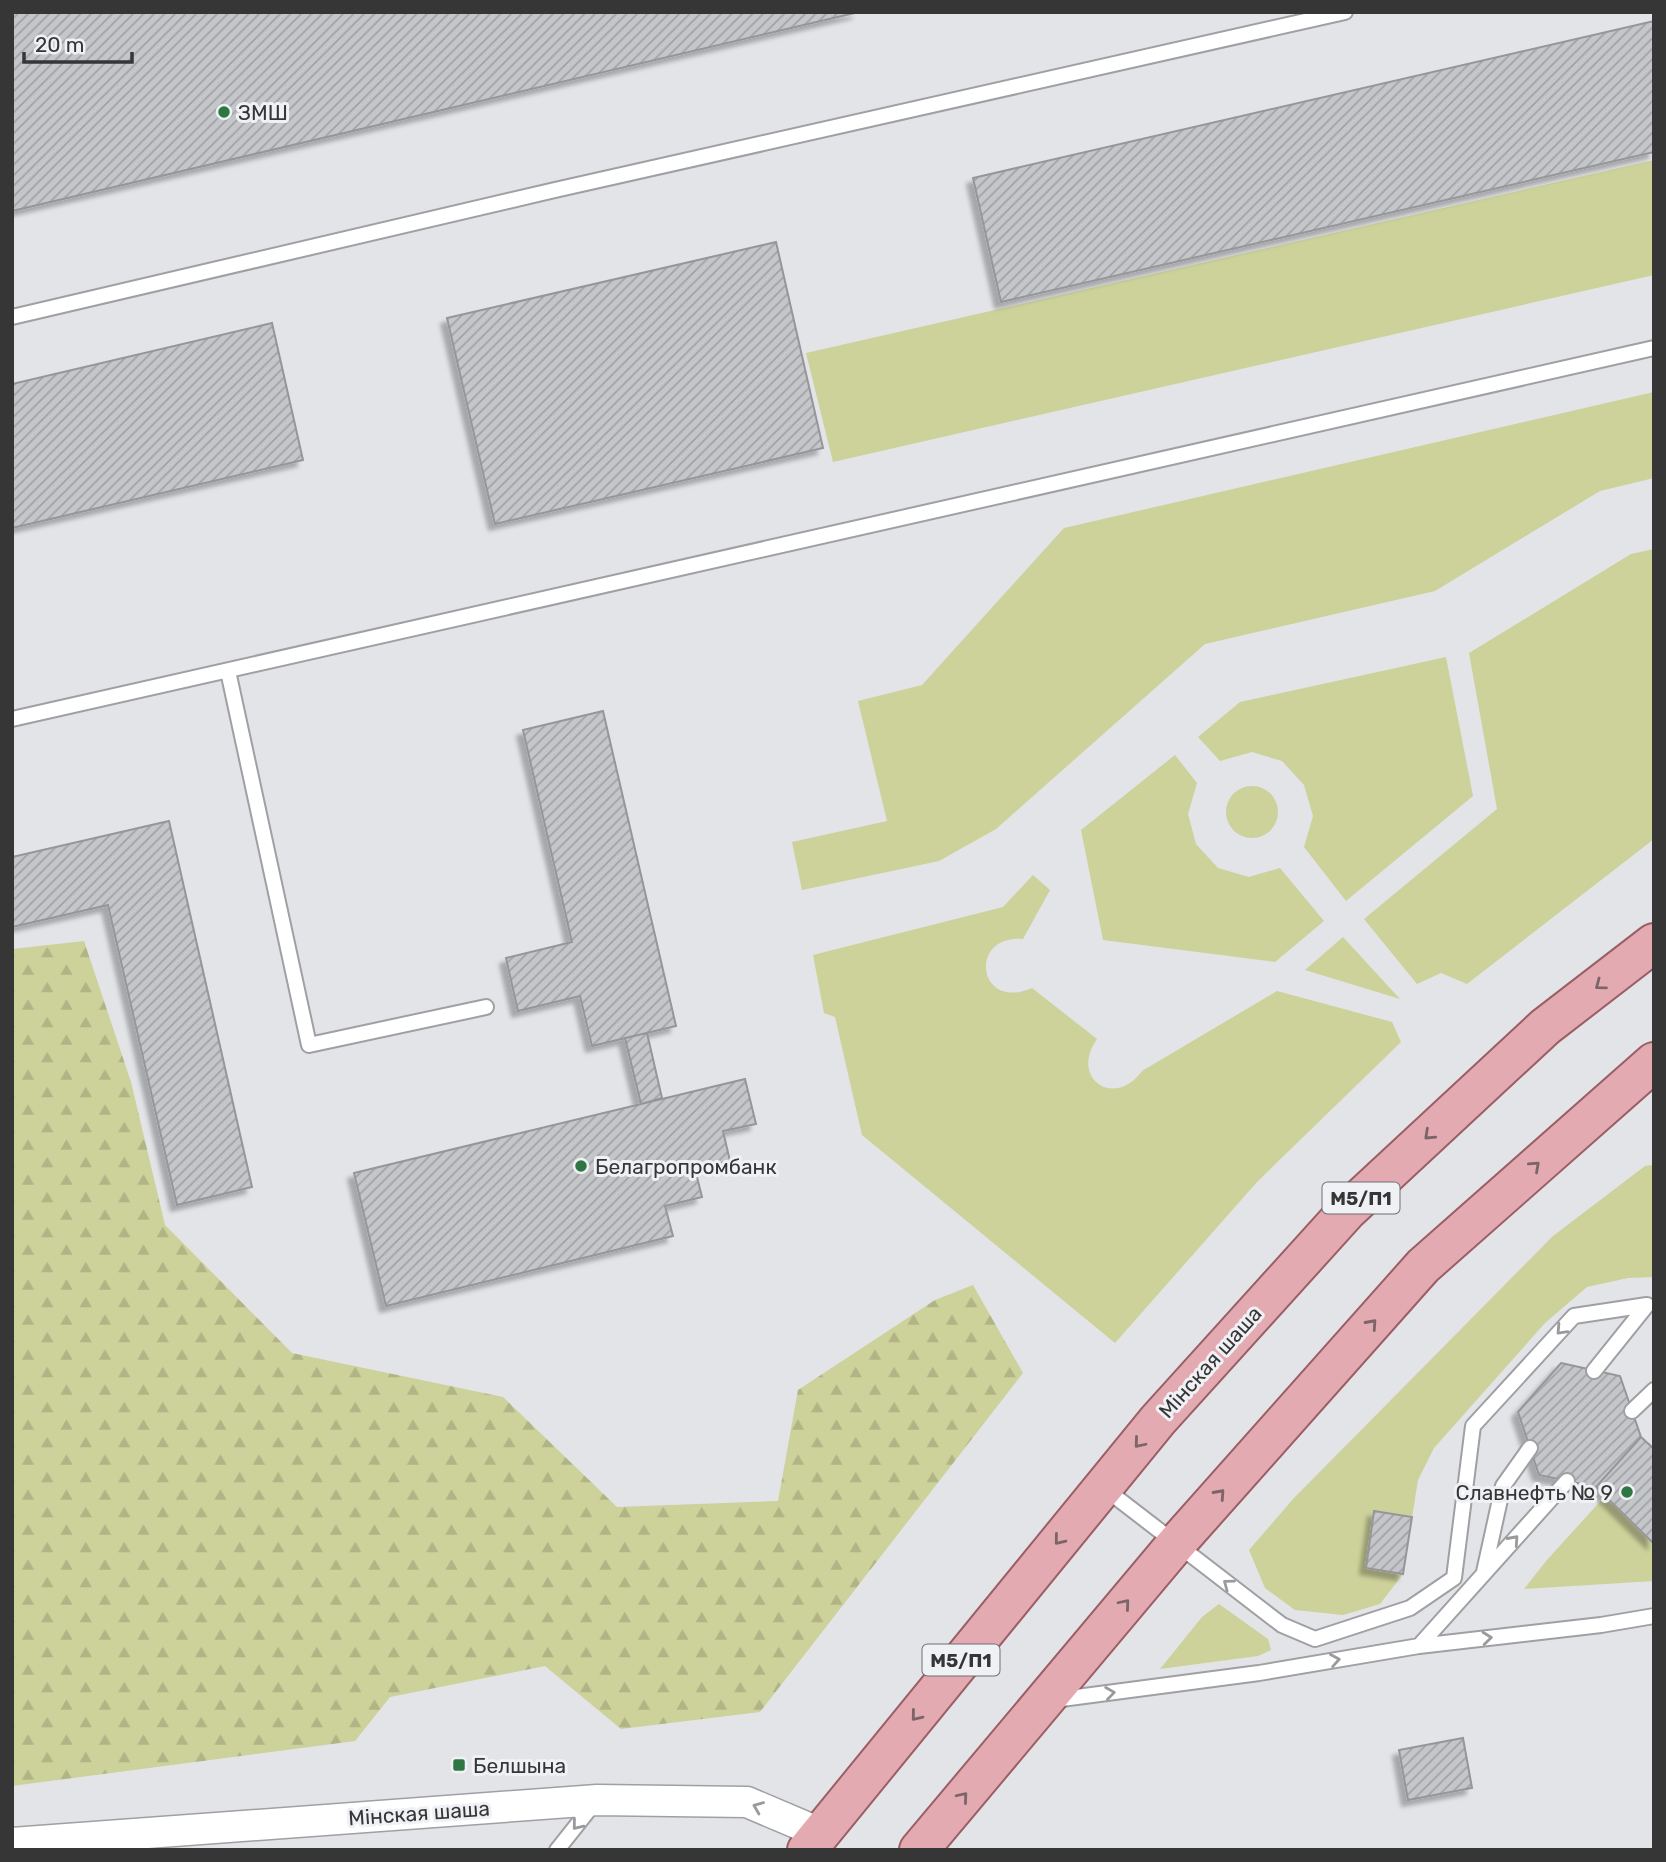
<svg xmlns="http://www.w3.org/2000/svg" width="1666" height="1862" font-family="Rubik,sans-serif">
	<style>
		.grass { fill: #cdd19a }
		.forest { fill: url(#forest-firs) }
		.building { fill: url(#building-hatch); stroke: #95969a; stroke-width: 2; filter: url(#shadow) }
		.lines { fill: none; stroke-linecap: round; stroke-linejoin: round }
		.lane-casing { stroke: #9fa0a4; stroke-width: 18 }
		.street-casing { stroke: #9fa0a4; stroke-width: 33 }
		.primary-casing { stroke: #9a5e64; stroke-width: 42 }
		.lane { stroke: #fff; stroke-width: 14 }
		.street { stroke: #fff; stroke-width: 30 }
		.primary { stroke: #e3abb1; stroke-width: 38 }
		.oneway { stroke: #7b6568 }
		.oneway2 { stroke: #9a9a9b }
		.poi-dot { fill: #2f7642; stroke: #f0f1f5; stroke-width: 2.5 }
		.labels { text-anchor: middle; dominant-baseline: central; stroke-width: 6; stroke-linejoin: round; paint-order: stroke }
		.shield { fill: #f0f1f5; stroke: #6e6e70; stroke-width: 2 }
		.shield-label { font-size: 19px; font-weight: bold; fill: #363637 }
		.poi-label { font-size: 21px; fill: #363637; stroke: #f0f1f5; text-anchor: start }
		.street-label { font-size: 21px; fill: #363637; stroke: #f0f1f5 }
	</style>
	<defs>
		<pattern id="forest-firs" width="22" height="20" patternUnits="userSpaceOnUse" patternTransform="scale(1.75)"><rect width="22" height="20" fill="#cdd19a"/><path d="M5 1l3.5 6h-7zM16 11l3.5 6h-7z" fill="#b1b485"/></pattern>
		<pattern id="building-hatch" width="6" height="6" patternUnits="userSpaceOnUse" patternTransform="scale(1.75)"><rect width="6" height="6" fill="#c5c6ca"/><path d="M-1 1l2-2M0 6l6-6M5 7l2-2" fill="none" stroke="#a1a2a5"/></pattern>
		<filter id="shadow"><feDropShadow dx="-6" dy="6" stdDeviation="2" flood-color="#0004"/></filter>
	</defs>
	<rect width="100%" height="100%" fill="#e3e4e8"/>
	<path class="grass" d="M1654 160V275L833 462 806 353Z
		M1654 392V478L1600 491 1435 591 1205 644 996 829 939 861 802 890 792 842 887 821 858 701 922 685 1064 528Z
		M1654 549V839L1467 984 1441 973 1417 984 1364 919 1497 809 1469 653 1631 554Z
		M1446 657 1473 796 1346 901 1304 847 1313 816 1304 785 1282 761 1252 752 1220 761 1198 737 1240 702Z
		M1175 755 1197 783 1188 814 1196 844 1218 868 1249 877 1280 868 1324 921 1275 962 1103 940 1081 830Z
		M1226 812a26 26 0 1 1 52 0a26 26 0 1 1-52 0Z
		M1033 875 1050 890 1023 939C968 934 977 1012 1032 988L1097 1039C1069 1079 1115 1109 1142 1071L1277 991 1392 1022 1401 1042 1257 1182 1115 1343 862 1135 835 1017 824 1013 813 955 1003 907Z
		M1343 937 1400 999 1305 970Z
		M1654 1165V1277L1628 1278 1587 1287 1545 1323 1434 1448 1418 1480 1403 1574 1380 1604 1343 1615 1295 1610 1265 1588 1249 1550 1294 1498 1553 1236 1645 1166Z
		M1605 1496 1654 1542V1581L1524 1589 1547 1560Z
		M1219 1604 1268 1639 1271 1650 1258 1656 1160 1669 1202 1617Z"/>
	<path class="forest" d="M84 941 131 1082 165 1225 292 1353 503 1397 617 1507 778 1501 798 1390 935 1300 973 1285 1023 1373 760 1712 621 1729 545 1666 390 1697 355 1741 12 1786V949Z"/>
	<path class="building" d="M12 12H859L12 211Z
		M1654 21V152L1001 302 973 178Z
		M776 242 823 448 495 524 447 318Z
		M272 323 303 460 12 528V384Z
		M603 711 676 1026 592 1046 580 996 518 1011 506 958 572 942 523 730Z
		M169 821 252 1187 177 1205 108 905 12 927V857Z
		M647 1033 662 1098 641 1104 625 1038Z
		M745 1079 756 1124 723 1131 730 1161 695 1169 702 1197 665 1206 673 1236 386 1306 354 1173Z
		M1561 1363 1620 1376 1641 1437 1596 1487 1539 1475 1518 1412Z
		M1641 1437 1654 1449 1653 1543 1596 1487Z
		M1374 1511 1412 1517 1403 1574 1366 1568Z
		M1463 1738 1472 1788 1408 1800 1399 1750Z"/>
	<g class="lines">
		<g class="lane-casing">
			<path id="lane" d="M12 317 555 190 1345 12
				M228 671 309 1045 486 1007
				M12 719 1654 348
				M1594 1371 1647 1305
				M1632 1411 1654 1390
				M1104 1488 1282 1625 1315 1639 1410 1608 1454 1578 1473 1426 1574 1316 1647 1305
				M1484 1572 1503 1486 1530 1448
				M1419 1646 1601 1625 1654 1616
				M1054 1700 1259 1673 1419 1646 1567 1481
				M557 1850 596 1801"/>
		</g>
		<g class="street-casing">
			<path id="street" d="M12 1843 597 1800 747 1802 820 1833"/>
		</g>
		<g class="primary-casing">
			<path id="primary" d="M807 1850 1158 1420 1348 1210 1545 1027 1654 943
				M919 1850 1175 1545 1423 1266 1654 1062"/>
		</g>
		<use href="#lane" class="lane"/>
		<use href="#street" class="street"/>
		<use href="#primary" class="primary"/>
	</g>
	<defs><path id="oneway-chevron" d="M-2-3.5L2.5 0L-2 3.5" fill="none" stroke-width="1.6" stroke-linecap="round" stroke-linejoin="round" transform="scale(1.75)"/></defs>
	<g class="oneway">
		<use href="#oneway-chevron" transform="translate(1600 985) rotate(143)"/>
		<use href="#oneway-chevron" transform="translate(1429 1135) rotate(137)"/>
		<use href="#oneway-chevron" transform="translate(1535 1166) rotate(-42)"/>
		<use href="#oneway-chevron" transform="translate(1372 1324) rotate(-48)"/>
		<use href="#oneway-chevron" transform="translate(1139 1443) rotate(130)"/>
		<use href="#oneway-chevron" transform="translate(1220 1494) rotate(-48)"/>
		<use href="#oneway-chevron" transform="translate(1059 1540) rotate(129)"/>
		<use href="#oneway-chevron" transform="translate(1125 1604) rotate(-50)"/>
		<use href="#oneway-chevron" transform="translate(916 1716) rotate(129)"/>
		<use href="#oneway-chevron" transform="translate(963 1797) rotate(-50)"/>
	</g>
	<g class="oneway2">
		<use href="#oneway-chevron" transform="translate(1561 1330) rotate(133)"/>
		<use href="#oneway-chevron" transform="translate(1514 1540) rotate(-48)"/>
		<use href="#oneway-chevron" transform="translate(1228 1584) rotate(-143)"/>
		<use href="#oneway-chevron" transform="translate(1487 1638) rotate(-6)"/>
		<use href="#oneway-chevron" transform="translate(1335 1660) rotate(-10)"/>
		<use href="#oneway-chevron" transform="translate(1110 1693) rotate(-8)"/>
		<use href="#oneway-chevron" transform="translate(758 1807) rotate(-158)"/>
		<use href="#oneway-chevron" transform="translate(577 1825) rotate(129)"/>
	</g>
	<g class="poi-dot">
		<circle cx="224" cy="112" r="7"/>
		<circle cx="581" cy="1166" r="7"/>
		<circle cx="1627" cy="1492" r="7"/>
		<rect x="452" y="1758" width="14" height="14" rx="3.5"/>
	</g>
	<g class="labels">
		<g class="shield">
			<rect x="1322.5" y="1182.5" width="77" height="31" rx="5"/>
			<rect x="922.5" y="1644.5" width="77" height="31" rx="5"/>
		</g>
		<g class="shield-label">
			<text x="1361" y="1198">М5/П1</text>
			<text x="961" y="1660">М5/П1</text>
		</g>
		<g class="poi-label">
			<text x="238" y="112">ЗМШ</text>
			<text x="595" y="1166">Белагропромбанк</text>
			<text x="1613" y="1492" text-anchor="end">Славнефть № 9</text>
			<text x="473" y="1765">Белшына</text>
		</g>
		<g class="street-label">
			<text transform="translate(1210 1362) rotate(-48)">Мінская шаша</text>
			<text transform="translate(419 1813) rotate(-4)">Мінская шаша</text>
		</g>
	</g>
	<rect width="1666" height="1862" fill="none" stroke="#363637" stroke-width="28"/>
	<path d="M24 52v10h108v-10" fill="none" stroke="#363637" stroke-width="3.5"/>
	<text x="35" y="52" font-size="21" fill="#363637" stroke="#f0f1f5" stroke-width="5" paint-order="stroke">20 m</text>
</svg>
